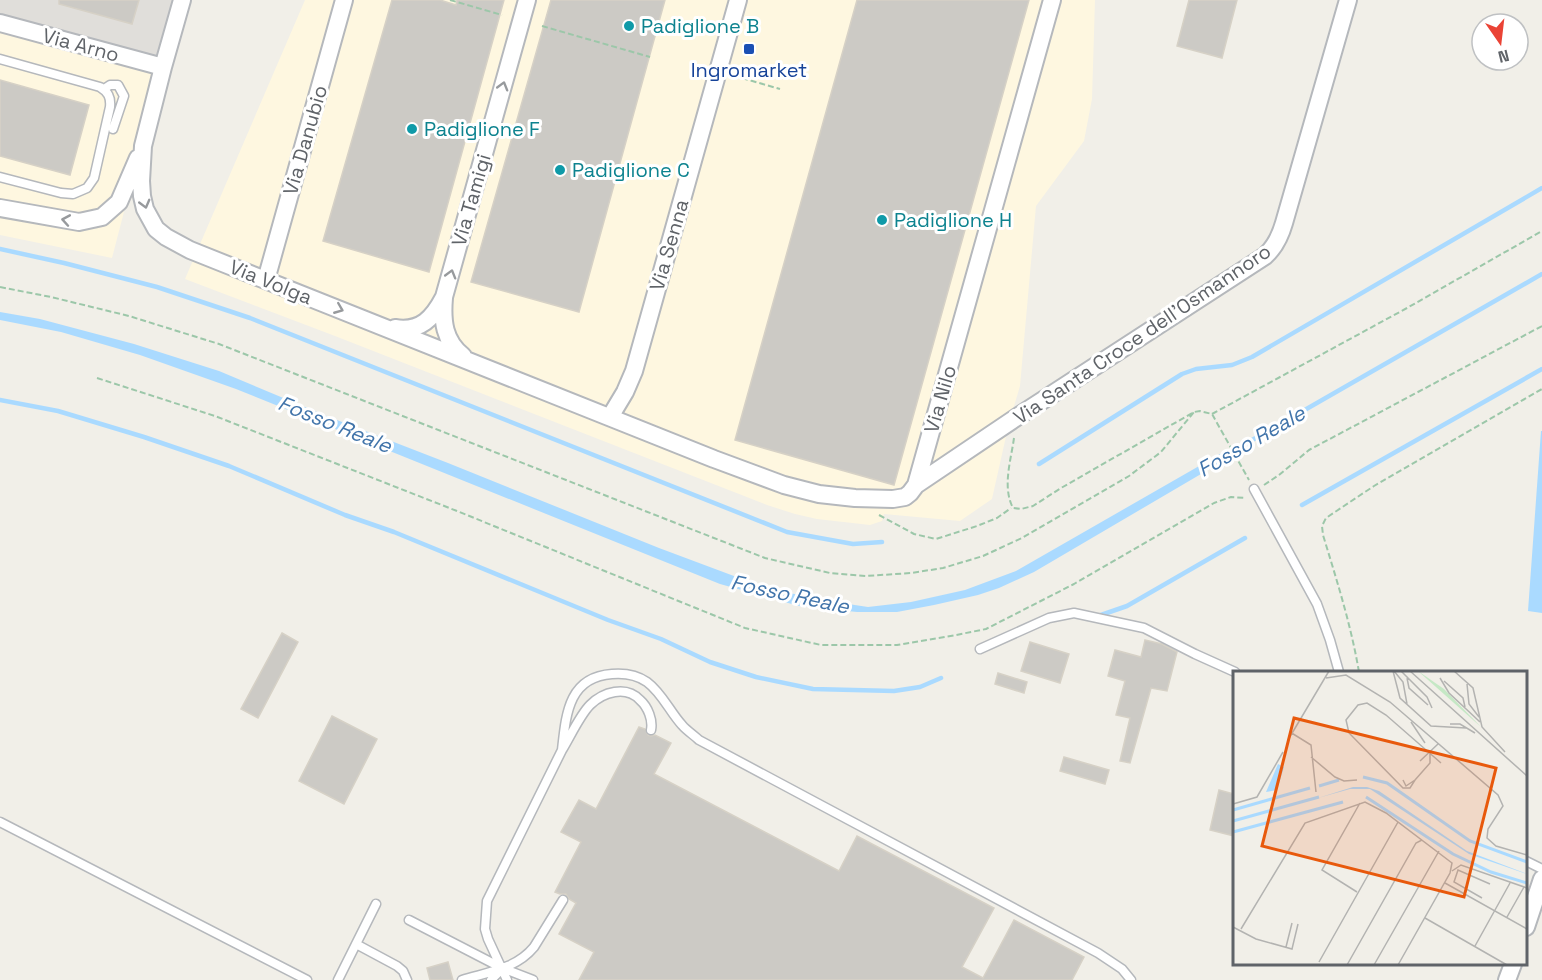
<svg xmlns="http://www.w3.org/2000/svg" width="1542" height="980" font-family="'Space Grotesk',sans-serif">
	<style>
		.commercial { fill: #fef7e0 }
		.industrial { fill: #e0deda }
		.water { fill: #aadaff }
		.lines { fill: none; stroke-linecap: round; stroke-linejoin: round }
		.stream { stroke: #aadaff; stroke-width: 4.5 }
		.building { fill: #cccac5; stroke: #d6d1c6; stroke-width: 1.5 }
		.lane-casing { stroke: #b5b8bc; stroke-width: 11 }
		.street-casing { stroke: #b5b8bc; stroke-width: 20 }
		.path { stroke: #9cc7a9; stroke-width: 2; stroke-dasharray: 6 3; stroke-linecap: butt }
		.lane { stroke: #fff; stroke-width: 8 }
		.street { stroke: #fff; stroke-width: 16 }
		.oneway { stroke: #979a9d }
		.culture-dot { fill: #0f9aa8; stroke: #fff; stroke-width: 2 }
		.transit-dot { fill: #1a4fb4; stroke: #fff; stroke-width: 2 }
		.labels { text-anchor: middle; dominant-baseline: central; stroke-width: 6; stroke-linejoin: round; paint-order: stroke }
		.culture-label { font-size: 20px; fill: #0d838f; stroke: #fff; text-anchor: start }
		.street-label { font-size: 20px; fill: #5f6368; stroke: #fff }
		.transit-label { font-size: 20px; fill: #164399; stroke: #fff }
		.water-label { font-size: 21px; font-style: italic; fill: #4174aa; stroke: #fff }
		.inset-river { fill: none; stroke: #aadaff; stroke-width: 3 }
		.inset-road { fill: none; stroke: #b3b3b1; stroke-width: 1.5 }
		.view { fill: #e8590c; fill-opacity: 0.15; stroke: #e8590c; stroke-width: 3 }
		.inset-edge { fill: none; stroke: #5f6368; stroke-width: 3 }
	</style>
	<rect width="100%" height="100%" fill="#f1efe8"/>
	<path class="commercial" d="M305 0H1095L1092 99 1084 141 1036 206 1020 386 1009 423 992 499 960 521 884 514 882 521 870 525 817 519 795 514 767 505 335 336 185 279Z
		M0 22 162 66 112 258 0 235Z"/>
	<path class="industrial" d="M0 0H181L162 66 0 22Z"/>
	<path class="water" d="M0 312 40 319 134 344 219 371 324 415 448 463 659 548 769 589 835 602 868 607 911 602 965 590 1016 571 1227 450 1230 457 1034 572 999 588 978 595 934 605 897 612H857L799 606 720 584 236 389 140 355 61 332 0 320Z
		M1541 431H1542V613L1528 611Z"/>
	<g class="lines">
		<path class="stream" d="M0 249 64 263 157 287 250 318 787 532 853 544 882 542
			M0 400 58 411 144 437 229 466 345 515 394 532 608 620 661 639 710 662 756 677 813 689 894 691 920 687 941 678
			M1226 455 1542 274
			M1039 464 1182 374 1196 369 1232 365 1252 357 1542 188
			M1302 505 1542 369
			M1101 615 1127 606 1245 538"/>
	</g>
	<path class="building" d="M59 0H139L132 24 59 4Z
		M392 0H440L456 5 457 0H504L429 272 323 241Z
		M551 0H665L579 312 471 282Z
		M857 0H1029L894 485 735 440Z
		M1189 0H1237L1222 58 1177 46Z
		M0 80 89 105 70 175 0 156Z
		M282 633 298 642 258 718 241 709Z
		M1145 640 1162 644 1177 652 1167 691 1151 688 1130 763 1120 761 1130 718 1116 715 1125 681 1108 676 1115 650 1141 657Z
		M1030 642 1069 654 1060 683 1021 671Z
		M998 673 1027 682 1024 693 995 684Z
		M332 716 377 739 344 804 299 781Z
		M639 727 645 729 648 735 651 736 655 735 671 743 654 774 839 871 857 836 994 908 962 967 983 978 1014 920 1084 957 1072 980H579L594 952 559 934 576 903 569 899 566 894H560L555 892 581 842 561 832 579 800 596 809Z
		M1064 757 1109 770 1105 784 1060 771Z
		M1219 790 1234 794V836L1210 830Z
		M448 962 453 980H430L427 968Z"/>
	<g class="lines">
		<g class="lane-casing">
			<path id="lane" d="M0 59 100 87C108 92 111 97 110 107L94 178 87 188 73 194 61 193 0 177
				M104 89 110 85H118L124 96 113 129
				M1254 489 1317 604 1330 640 1339 672
				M980 649 1049 618 1074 613 1144 628 1195 654 1235 672
				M651 730C653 720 648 707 640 700 626 685 603 692 590 705 580 715 570 737 562 750 566 715 568 677 612 674 624 673 637 675 647 682 662 693 670 712 682 725 687 731 694 735 699 740L1098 953 1122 969 1131 980
				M0 822 307 980
				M1526 861 1542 869
				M409 920 502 968 533 980
				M356 944 397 966 403 971 407 980
				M338 980 376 904
				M462 980C488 972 516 969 534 947L563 900
				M491 980 502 969
				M507 980 488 939 485 929 487 901 562 750"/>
		</g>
		<g class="street-casing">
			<path id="street" d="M182 0 163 67 143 146 141 181 142 196 145 209 156 229 166 237 190 250 714 459 784 485 819 494 855 498 893 499 905 497 910 493 916 485 1052 0
				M0 23 163 67
				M0 208 79 222 102 217 119 202 138 158
				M266 280 344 0
				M444 298C442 321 444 341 463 356
				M395 328C421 332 433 318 444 297L527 0
				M610 417 625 392 634 371 738 0
				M916 485 1017 417 1265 256C1275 247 1280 237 1284 223L1348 0
				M1526 927 1542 879
				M1507 980 1513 964"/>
		</g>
		<path class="path" d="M450 0 502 15
			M542 26 650 57
			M742 78 780 89
			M0 287 51 297 129 316 219 344 765 558 830 573 866 576 911 573 943 568 983 556 1022 538 1129 476 1161 452 1194 412
			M97 378 215 416 457 511 745 628 821 645H897L956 635 986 629 1074 584 1214 503 1231 497 1246 498
			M1212 414 1407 308 1542 231
			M1014 438C1011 460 1002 487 1013 508L1021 509 1033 506 1061 488 1194 412 1200 411 1212 414 1249 480
			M1264 485 1279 475 1309 450 1542 326
			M879 515 914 534 936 539 977 526 997 518 1011 508
			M1359 672C1351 625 1337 581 1323 535L1322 526 1326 518 1374 486 1542 389"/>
		<use href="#lane" class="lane"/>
		<use href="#street" class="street"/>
	</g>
	<defs><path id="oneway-chevron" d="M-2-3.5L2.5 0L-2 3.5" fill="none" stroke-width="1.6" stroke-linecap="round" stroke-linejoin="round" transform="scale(1.5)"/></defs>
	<g class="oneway">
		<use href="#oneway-chevron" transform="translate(503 86) rotate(-74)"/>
		<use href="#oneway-chevron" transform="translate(145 204) rotate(75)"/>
		<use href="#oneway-chevron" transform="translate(66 220) rotate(-170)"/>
		<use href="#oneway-chevron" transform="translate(451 274) rotate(-74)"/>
		<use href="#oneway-chevron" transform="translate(339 309) rotate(22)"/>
	</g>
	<g class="culture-dot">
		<circle cx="629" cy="26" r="6"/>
		<circle cx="412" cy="129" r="6"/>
		<circle cx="560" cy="170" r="6"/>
		<circle cx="882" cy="220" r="6"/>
	</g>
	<rect class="transit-dot" x="743" y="43" width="12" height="12" rx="3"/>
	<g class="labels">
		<g class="culture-label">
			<text x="641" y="26">Padiglione B</text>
			<text x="424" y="129">Padiglione F</text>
			<text x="572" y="170">Padiglione C</text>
			<text x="894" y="220">Padiglione H</text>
		</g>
		<g class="street-label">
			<text transform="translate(81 45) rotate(15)">Via Arno</text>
			<text transform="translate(305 140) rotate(-74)">Via Danubio</text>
			<text transform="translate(471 200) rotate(-74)">Via Tamigi</text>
			<text transform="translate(669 245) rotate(-74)">Via Senna</text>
			<text transform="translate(271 282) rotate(22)">Via Volga</text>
			<text transform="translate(1142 334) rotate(-34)">Via Santa Croce dell'Osmannoro</text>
			<text transform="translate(940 399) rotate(-74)">Via Nilo</text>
		</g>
		<g class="transit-label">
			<text x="749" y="70">Ingromarket</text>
		</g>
		<g class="water-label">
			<text transform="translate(335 424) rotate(22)">Fosso Reale</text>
			<text transform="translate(1251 441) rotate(-30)">Fosso Reale</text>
			<text transform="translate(790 594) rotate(12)">Fosso Reale</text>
		</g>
	</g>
	<g transform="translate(1233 671)">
		<rect width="294" height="294" fill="#f1efe8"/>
		<path d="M185 0 211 18 248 56Z" fill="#c5e8c5"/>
		<path d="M45 93 51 96 44 119 33 121ZM120 116H134L146 120 234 180 294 203 236 183 137 118H117L85 127Z" fill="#aadaff"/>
		<path class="inset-river" d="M130 106 154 112 237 170 294 191M86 115 106 109M133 126 220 183 258 201 294 212M0 139 77 117M0 150 86 126M0 161 110 131"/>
		<path class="inset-road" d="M160 0 167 27 198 55 233 57M161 0 170 11 174 33M168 0 194 26 199 37M177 0 294 105M221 0 240 17 249 56 272 81M93 7 113 4 157 31 265 124 270 135 255 158 254 167 263 175 294 184M174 7 176 17 195 34M207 7 216 22 247 51M211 10 230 27 232 36M234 13 236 33 246 46M178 51 192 72M217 53H227L242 62M57 61 78 74 83 121M55 69 96 0M78 86 102 106 111 110 124 109M187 90 205 73M170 109 173 115 182 109 177 117H170L116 62 113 49 125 34 134 32 153 44 208 92M182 109 197 92V82M0 133 24 126 50 81M219 200 228 194 294 217M212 212 294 258M124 221 89 199 127 132M249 227 221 211 225 199 257 213M274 246 291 216M192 247 274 294M0 256 23 268 59 278 65 253M8 258 72 152 132 131 153 142 219 192 217 202 165 294M242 275 277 212M53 276 59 252M86 291 165 151M114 294 183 172 189 169M141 294 206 180"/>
		<path class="view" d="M61 47 263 97 231 226 29 175Z"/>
		<rect width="294" height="294" class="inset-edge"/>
	</g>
	<g transform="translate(1500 42) rotate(166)"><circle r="28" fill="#ffffff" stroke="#bfc1c3" stroke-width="1.5"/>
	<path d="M0-4.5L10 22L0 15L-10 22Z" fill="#ea4335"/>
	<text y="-9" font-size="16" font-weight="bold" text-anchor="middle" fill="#5f6368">N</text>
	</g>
</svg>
